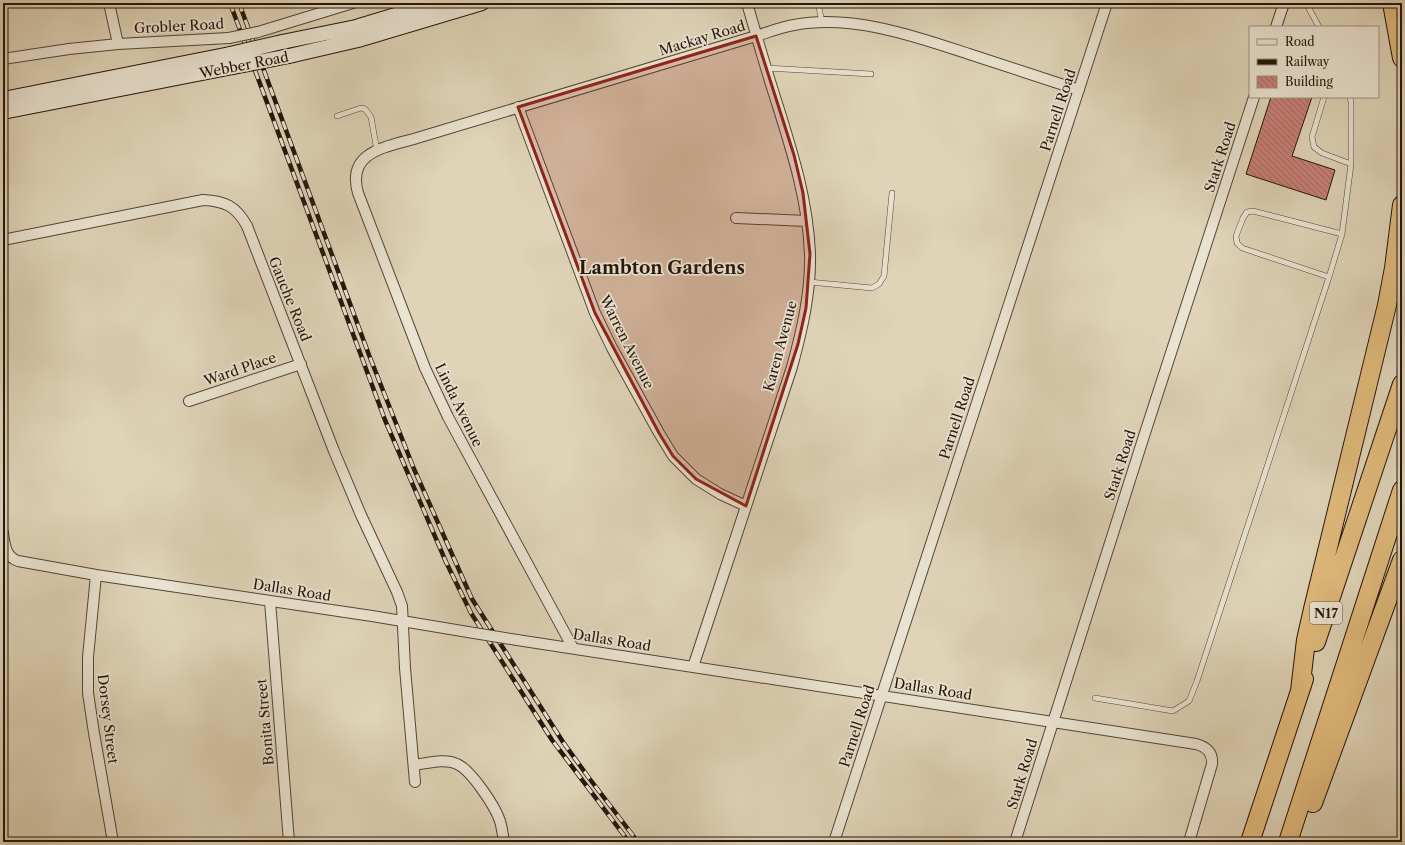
<svg xmlns="http://www.w3.org/2000/svg" width="1405" height="845" font-family="'Libre Caslon Text',serif">
	<style>
		.building { fill: url(#building-back-hatch); stroke: #24150c }
		.lines { fill: none; stroke-linecap: round; stroke-linejoin: round }
		.lane-casing { stroke: #534537; stroke-width: 6 }
		.street-casing { stroke: #534537; stroke-width: 12 }
		.secondary-casing { stroke: #24150c; stroke-width: 16 }
		.highway-casing { stroke: #24150c; stroke-width: 20 }
		.lane { stroke: #eae3d1; stroke-width: 5 }
		.street { stroke: #eae3d1; stroke-width: 10 }
		.secondary { stroke: #eae3d1; stroke-width: 14 }
		.highway { stroke: #e0ba7c; stroke-width: 18 }
		.rail-casing { stroke: #24150c; stroke-width: 4.5 }
		.rail { stroke: #eae3d1; stroke-width: 3; stroke-dasharray: 9; stroke-linecap: butt }
		.street-bridge-casing { stroke: #534537; stroke-width: 12; stroke-linecap: butt }
		.secondary-bridge-casing { stroke: #24150c; stroke-width: 16; stroke-linecap: butt }
		.street-bridge { stroke: #eae3d1; stroke-width: 10 }
		.secondary-bridge { stroke: #eae3d1; stroke-width: 14 }
		.marked { fill: #8f2418; fill-opacity: 0.2; stroke: #8f2418; stroke-width: 3; stroke-linejoin: round }
		.labels { text-anchor: middle; dominant-baseline: central; stroke-width: 3.5; stroke-linejoin: round; paint-order: stroke }
		.shield { fill: #eae3d1; stroke: #5f5347; stroke-width: 1 }
		.shield-label { font-size: 13px; font-weight: bold; fill: #24150c }
		.street-label { font-size: 14px; fill: #24150c; stroke: #eae3d1 }
		.district-label { font-size: 18px; font-weight: bold; fill: #24150c; stroke: #eae3d1 }
	</style>
	<defs>
		<pattern id="building-back-hatch" width="6" height="6" patternUnits="userSpaceOnUse"><rect width="6" height="6" fill="#c78078"/><path d="M-1 5l2 2M0 0l6 6M5-1l2 2" fill="none" stroke="#a16861"/></pattern>
	</defs>
	<rect width="100%" height="100%" fill="#dfd4b8"/>
	<filter id="stains"><feTurbulence type="fractalNoise" baseFrequency=".005" numOctaves="4"/><feColorMatrix values="0 0 0 0 .2 0 0 0 0 .09 0 0 0 0 .02 0 0 0 .5 -.17"/></filter>
	<radialGradient id="worn" r=".72"><stop offset=".6" stop-color="#630" stop-opacity="0"/><stop offset="1" stop-color="#630" stop-opacity=".3"/></radialGradient>
	<path class="building" d="M1271 97H1312L1292 156 1335 170 1326 200 1246 174Z"/>
	<g class="lines">
		<g class="lane-casing">
			<path id="lane" d="M818 3 822 22
				M1306 3 1319 27
				M766 68 871 74
				M1324 97 1312 137 1314 147 1322 153 1351 164
				M337 116 361 108 365 109 371 117 377 151
				M1329 277 1242 248 1237 243 1236 236 1243 218 1247 212 1253 211 1342 234
				M809 282 872 288 879 284 884 276 892 193
				M1095 698 1173 711 1189 701 1197 681 1329 277 1342 234 1351 164V102L1350 97"/>
		</g>
		<g class="street-casing">
			<path id="street" d="M109 3 118 44
				M1276 27 1284 3
				M258 32 353 3
				M3 59 69 49 118 44 229 38
				M518 107 595 313 612 348 659 433 673 456 696 479 720 494 746 506
				M736 218 807 221
				M3 240 203 200C225 201 236 206 247 226L334 451 361 515 397 592 402 606 405 668 415 782
				M189 401 301 364
				M3 533C5 545 5 556 18 561L96 575 372 616 474 633
				M96 575 88 657V693L94 733 113 842
				M270 601 289 842
				M517 640 1196 744C1207 747 1213 753 1212 764L1189 842
				M573 648 448 417 425 368 358 193C346 151 387 147 417 138L756 36C769 32 781 27 794 25 852 14 915 36 969 54 1006 66 1043 78 1079 90
				M693 667 792 367C802 330 811 293 810 254 808 199 791 148 775 97 765 66 756 34 747 3
				M414 765C428 763 445 758 457 764 471 770 495 806 500 821 502 828 503 835 504 842
				M834 842 1107 3
				M1015 842 1144 436 1254 97"/>
		</g>
		<g class="secondary-casing">
			<path id="secondary" d="M282 42 356 27 435 3
				M289 56 358 40 482 3
				M3 99 230 54
				M3 112 233 67"/>
		</g>
		<g class="highway-casing">
			<path id="highway" d="M1392 3 1402 58
				M1316 642 1402 384
				M1300 691 1306 640 1313 609 1387 305 1394 268 1402 205
				M1313 803 1402 560
				M1250 842 1304 679
				M1288 842 1402 490"/>
		</g>
		<use href="#lane" class="lane"/>
		<use href="#street" class="street"/>
		<use href="#secondary" class="secondary"/>
		<use href="#highway" class="highway"/>
		<g class="rail-casing">
			<path id="rail" d="M230 3 385 420 446 562 471 613 552 740 629 842
				M239 3 369 355 414 469 472 599 563 742 589 778 638 842
				M3 832 5 842"/>
		</g>
		<use href="#rail" class="rail"/>
		<g class="street-bridge-casing">
			<path id="street-bridge" d="M229 38 258 32
				M474 633 517 640"/>
		</g>
		<g class="secondary-bridge-casing">
			<path id="secondary-bridge" d="M230 54 282 42
				M233 67 289 56"/>
		</g>
		<use href="#street-bridge" class="street-bridge"/>
		<use href="#secondary-bridge" class="secondary-bridge"/>
	</g>
	<path class="marked" d="M756 36 794 155 803 193 810 254 806 308 798 344 746 506 696 479 673 456 659 433 595 313 518 107Z"/>
	<g class="labels">
		<rect class="shield" x="1310" y="602" width="32" height="22" rx="3"/>
		<g class="shield-label">
			<text x="1326" y="613">N17</text>
		</g>
		<g class="street-label">
			<text transform="translate(179 26) rotate(-3)">Grobler Road</text>
			<text transform="translate(702 38) rotate(-17)">Mackay Road</text>
			<text transform="translate(244 65) rotate(-11)">Webber Road</text>
			<text transform="translate(1058 110) rotate(-72)">Parnell Road</text>
			<text transform="translate(1220 157) rotate(-72)">Stark Road</text>
			<text transform="translate(290 299) rotate(68)">Gauche Road</text>
			<text transform="translate(627 342) rotate(63)">Warren Avenue</text>
			<text transform="translate(780 346) rotate(-75)">Karen Avenue</text>
			<text transform="translate(240 369) rotate(-19)">Ward Place</text>
			<text transform="translate(459 405) rotate(64)">Linda Avenue</text>
			<text transform="translate(957 418) rotate(-72)">Parnell Road</text>
			<text transform="translate(1120 465) rotate(-72)">Stark Road</text>
			<text transform="translate(292 590) rotate(9)">Dallas Road</text>
			<text transform="translate(612 640) rotate(9)">Dallas Road</text>
			<text transform="translate(933 689) rotate(9)">Dallas Road</text>
			<text transform="translate(108 719) rotate(83)">Dorsey Street</text>
			<text transform="translate(265 722) rotate(-95)">Bonita Street</text>
			<text transform="translate(857 726) rotate(-72)">Parnell Road</text>
			<text transform="translate(1022 774) rotate(-73)">Stark Road</text>
		</g>
		<g class="district-label">
			<text x="662" y="268">Lambton Gardens</text>
		</g>
	</g>
	<rect width="1405" height="845" fill="none" stroke="#dfd4b8" stroke-width="16"/>
	<rect x="4" y="4" width="1397" height="837" fill="none" stroke="#24150c" stroke-width="2"/>
	<rect x="8" y="8" width="1389" height="829" fill="none" stroke="#24150c"/>
	<rect x="1249" y="26" width="130" height="72" fill="#eae3d1" stroke="#9b9182"/>
	<rect x="1257" y="39" width="20" height="6" fill="#eae3d1" stroke="#9b9182"/>
	<text x="1285" y="46" font-size="12" fill="#24150c">Road</text>
	<rect x="1257" y="59" width="20" height="6" fill="#24150c" stroke="#9b9182"/>
	<text x="1285" y="66" font-size="12" fill="#24150c">Railway</text>
	<rect x="1257" y="76" width="20" height="12" fill="url(#building-back-hatch)" stroke="#9b9182"/>
	<text x="1285" y="86" font-size="12" fill="#24150c">Building</text>
	<rect width="100%" height="100%" filter="url(#stains)"/>
	<rect width="100%" height="100%" fill="url(#worn)"/>
</svg>
